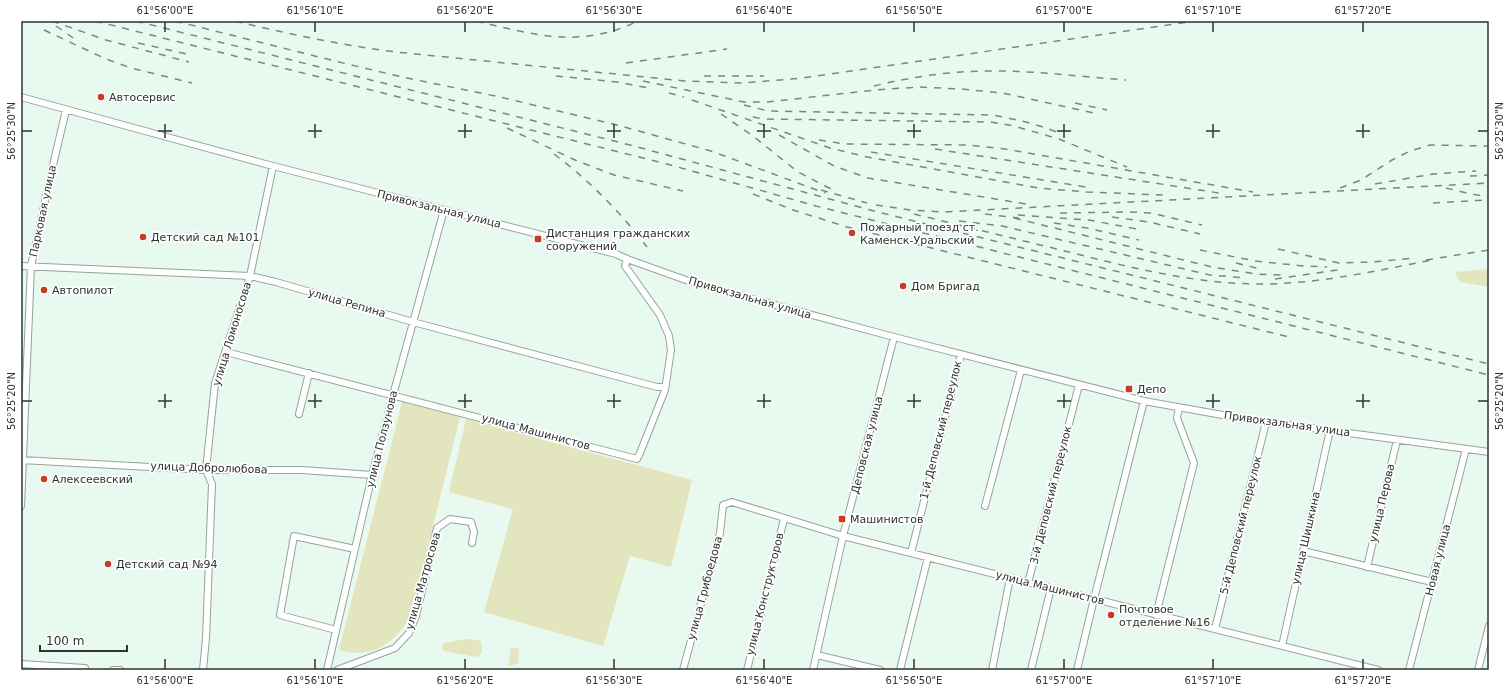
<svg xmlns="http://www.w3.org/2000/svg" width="1510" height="691" font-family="'DejaVu Sans',sans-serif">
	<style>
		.green { fill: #e2e5bd }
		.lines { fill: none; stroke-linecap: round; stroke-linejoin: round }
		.minor-casing { stroke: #95a49c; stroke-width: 8 }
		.minor { stroke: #fff; stroke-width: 6 }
		.rail { stroke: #7b8680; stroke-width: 1.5; stroke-dasharray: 7 7; stroke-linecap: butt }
		.ticks { fill: none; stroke: #2d3330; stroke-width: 1.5 }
		.poi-dot { fill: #c63b22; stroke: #fff; stroke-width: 1.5 }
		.labels { text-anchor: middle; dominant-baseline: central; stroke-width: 3.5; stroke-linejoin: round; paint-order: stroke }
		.poi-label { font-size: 11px; fill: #2d3330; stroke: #fff; text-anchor: start }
		.street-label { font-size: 11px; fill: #2d3330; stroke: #fff }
		.neatline { fill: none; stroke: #2d3330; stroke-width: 1.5 }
		.ticks-label { font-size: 10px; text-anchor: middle; fill: #2d3330 }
	</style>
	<rect width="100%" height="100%" fill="#e8f9f0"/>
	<path class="green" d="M1489 269V287L1460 282 1455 272Z
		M402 402 460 417 410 618C393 645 371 659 339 650Z
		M466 419 692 480 671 567 630 556 603 646 484 612 513 509 449 492Z
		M466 639 478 640 481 642 482 652 478 657 444 651 442 648 444 643Z
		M511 647 519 649 518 663 510 666H508Z"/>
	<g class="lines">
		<g class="minor-casing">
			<path id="minor" d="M21 97 273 166 616 254 627 259 697 284 894 337 1144 401 1245 419 1489 452
				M21 266 250 276 276 282 413 322 657 387H665
				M226 352 637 459 640 453 665 390 671 350 669 336 660 315 625 266 627 259
				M299 414 309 373
				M21 460 206 470H302L372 475
				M21 506 31 266 50 178 66 110
				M985 506 1021 370
				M1303 551 1432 582
				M911 553 961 354
				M1367 567 1397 440
				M1028 583 1079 385
				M1156 615 1194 463 1177 418 1179 407
				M1215 629 1266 422
				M336 630 280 615 294 536 355 549
				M1282 646 1330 430
				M817 655 880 670
				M21 664 85 668
				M113 670H120
				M203 670 206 638 212 484 206 470 215 383 250 276 273 166
				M327 670 372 475 393 395 444 210
				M337 670 395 648 409 633 416 616 437 528 450 519 471 522 474 532 472 543
				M683 670 720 533 723 505 732 502 843 536 1378 670
				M747 670 784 519
				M813 670 843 536 894 337
				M900 670 928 557
				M992 670 1010 578
				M1031 670 1051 588
				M1077 670 1094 599 1144 401
				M1409 670 1466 449
				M1478 670 1489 626"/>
		</g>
		<use href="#minor" class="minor"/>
		<path class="rail" d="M52 21 106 40 189 62
			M95 21 667 164 816 206 1489 375
			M136 21 630 145 874 211 1489 364
			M175 21 339 62 402 77 500 97 617 125 711 151 825 193
			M235 21C288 34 341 45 396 52L685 81 743 83 803 78 1195 21
			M476 21C535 35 580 49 638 21
			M56 26 79 42
			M44 30 106 59 131 68 192 83
			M138 43 191 55
			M626 63 727 49
			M556 76 617 82 649 88
			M704 76H764
			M643 81 744 102H767L875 90 919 87 961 89 1003 93 1094 113
			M874 86C902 79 932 74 961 72 1016 68 1071 76 1126 80
			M669 93 684 97
			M692 100 830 148 867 157 1038 188 1087 192 1163 195
			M1075 103 1107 110
			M744 105 768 111 992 115C1015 119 1037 124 1059 133
			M721 114 753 136 798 172 831 189
			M753 117 763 119 991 122 1014 126 1059 139 1127 167
			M507 128 575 160 614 175 683 191
			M779 135 834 166 868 178 1026 204
			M819 140 845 144 968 145 1005 149 1253 192
			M935 149 1219 193
			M871 152 1092 188
			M554 154C590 181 620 212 647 247
			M1470 176 1489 175
			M1375 184 1433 174 1476 171
			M1340 188 1361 180 1392 160 1410 151 1430 145 1489 146
			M1446 188 1471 194 1489 197
			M821 190 867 203
			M753 194 793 210 847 227 1293 338
			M1433 203 1485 200
			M876 205 910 210 944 212 1489 183
			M1060 213 1129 212 1151 213 1202 225
			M914 214C967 227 1020 240 1073 253 1132 268 1193 283 1255 284 1313 285 1375 271 1432 260
			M985 214 1019 218
			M1018 215 1089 220 1142 230
			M1112 217 1149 222 1200 234
			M1014 218 1212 267 1256 274 1282 275
			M959 221 1002 226 1210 275 1245 278
			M1054 223 1087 228 1139 240
			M1278 249 1339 263 1373 262 1415 258
			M1200 250 1255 261 1303 266 1327 267
			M1426 260 1489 250
			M1236 263 1260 269
			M1275 279 1338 270"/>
	</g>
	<path class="ticks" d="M165 22V32M315 22V32M465 22V32M614 22V32M764 22V32M914 22V32M1064 22V32M1213 22V32M1363 22V32M165 124V138M315 124V138M465 124V138M614 124V138M764 124V138M914 124V138M1064 124V138M1213 124V138M1363 124V138M22 131H32M158 131H172M308 131H322M458 131H472M607 131H621M757 131H771M907 131H921M1057 131H1071M1206 131H1220M1356 131H1370M1478 131H1488M165 394V408M315 394V408M465 394V408M614 394V408M764 394V408M914 394V408M1064 394V408M1213 394V408M1363 394V408M22 401H32M158 401H172M308 401H322M458 401H472M607 401H621M757 401H771M907 401H921M1057 401H1071M1206 401H1220M1356 401H1370M1478 401H1488M165 659V669M315 659V669M465 659V669M614 659V669M764 659V669M914 659V669M1064 659V669M1213 659V669M1363 659V669"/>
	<g class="poi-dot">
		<circle cx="101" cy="97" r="4"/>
		<circle cx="852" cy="233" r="4"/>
		<circle cx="143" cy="237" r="4"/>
		<rect x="534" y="235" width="8" height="8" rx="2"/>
		<circle cx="903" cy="286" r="4"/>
		<circle cx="44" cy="290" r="4"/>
		<rect x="1125" y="385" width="8" height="8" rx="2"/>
		<circle cx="44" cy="479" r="4"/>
		<rect x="838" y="515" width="8" height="8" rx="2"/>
		<circle cx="108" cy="564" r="4"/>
		<circle cx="1111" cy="615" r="4"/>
	</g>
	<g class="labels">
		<g class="poi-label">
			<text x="109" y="97">Автосервис</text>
			<text x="860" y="227">Пожарный поезд ст.<tspan x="860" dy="13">Каменск-Уральский</tspan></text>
			<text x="546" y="233">Дистанция гражданских<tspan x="546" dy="13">сооружений</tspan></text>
			<text x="151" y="237">Детский сад №101</text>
			<text x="911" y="286">Дом Бригад</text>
			<text x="52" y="290">Автопилот</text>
			<text x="1137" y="389">Депо</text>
			<text x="52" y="479">Алексеевский</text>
			<text x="850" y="519">Машинистов</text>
			<text x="116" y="564">Детский сад №94</text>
			<text x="1119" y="609">Почтовое<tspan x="1119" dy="13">отделение №16</tspan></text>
		</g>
		<g class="street-label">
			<text transform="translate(439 209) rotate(14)">Привокзальная улица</text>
			<text transform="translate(43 211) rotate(-78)">Парковая улица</text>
			<text transform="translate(750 298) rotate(16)">Привокзальная улица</text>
			<text transform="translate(347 303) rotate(16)">улица Репина</text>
			<text transform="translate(232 334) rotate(-73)">улица Ломоносова</text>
			<text transform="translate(1287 424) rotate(8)">Привокзальная улица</text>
			<text transform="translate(941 430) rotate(-76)">1-й Деповский переулок</text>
			<text transform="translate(536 432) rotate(15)">улица Машинистов</text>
			<text transform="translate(382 439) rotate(-76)">улица Ползунова</text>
			<text transform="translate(867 445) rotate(-76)">Деповская улица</text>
			<text transform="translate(209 468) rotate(2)">улица Добролюбова</text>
			<text transform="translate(1051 495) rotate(-76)">3-й Деповский переулок</text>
			<text transform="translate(1382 503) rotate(-77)">улица Перова</text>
			<text transform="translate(1241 525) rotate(-76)">5-й Деповский переулок</text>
			<text transform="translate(1306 538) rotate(-77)">улица Шишкина</text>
			<text transform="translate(1438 560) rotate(-76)">Новая улица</text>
			<text transform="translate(423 581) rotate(-74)">улица Матросова</text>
			<text transform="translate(705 588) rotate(-75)">улица Грибоедова</text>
			<text transform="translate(1050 588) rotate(14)">улица Машинистов</text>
			<text transform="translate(765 594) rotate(-76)">улица Конструкторов</text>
		</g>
	</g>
	<rect width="1510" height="691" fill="none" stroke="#ffffff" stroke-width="44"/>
	<path d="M40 645v6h87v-6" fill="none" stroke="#2d3330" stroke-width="2"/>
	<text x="46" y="645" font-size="12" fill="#2d3330" stroke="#ffffff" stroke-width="3" paint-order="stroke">100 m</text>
	<rect x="22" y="22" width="1466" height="647" class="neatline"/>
	<g class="ticks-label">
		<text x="165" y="14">61°56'00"E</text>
		<text x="315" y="14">61°56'10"E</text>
		<text x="465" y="14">61°56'20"E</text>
		<text x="614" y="14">61°56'30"E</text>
		<text x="764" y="14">61°56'40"E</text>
		<text x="914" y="14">61°56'50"E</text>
		<text x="1064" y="14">61°57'00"E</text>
		<text x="1213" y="14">61°57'10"E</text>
		<text x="1363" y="14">61°57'20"E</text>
		<text transform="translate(11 131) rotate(-90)" y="4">56°25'30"N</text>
		<text transform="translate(1499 131) rotate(-90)" y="4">56°25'30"N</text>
		<text transform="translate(11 401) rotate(-90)" y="4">56°25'20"N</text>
		<text transform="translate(1499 401) rotate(-90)" y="4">56°25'20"N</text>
		<text x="165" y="684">61°56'00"E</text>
		<text x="315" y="684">61°56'10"E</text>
		<text x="465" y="684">61°56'20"E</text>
		<text x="614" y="684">61°56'30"E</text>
		<text x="764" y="684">61°56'40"E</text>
		<text x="914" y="684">61°56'50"E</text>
		<text x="1064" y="684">61°57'00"E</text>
		<text x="1213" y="684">61°57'10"E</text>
		<text x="1363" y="684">61°57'20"E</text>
	</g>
</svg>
